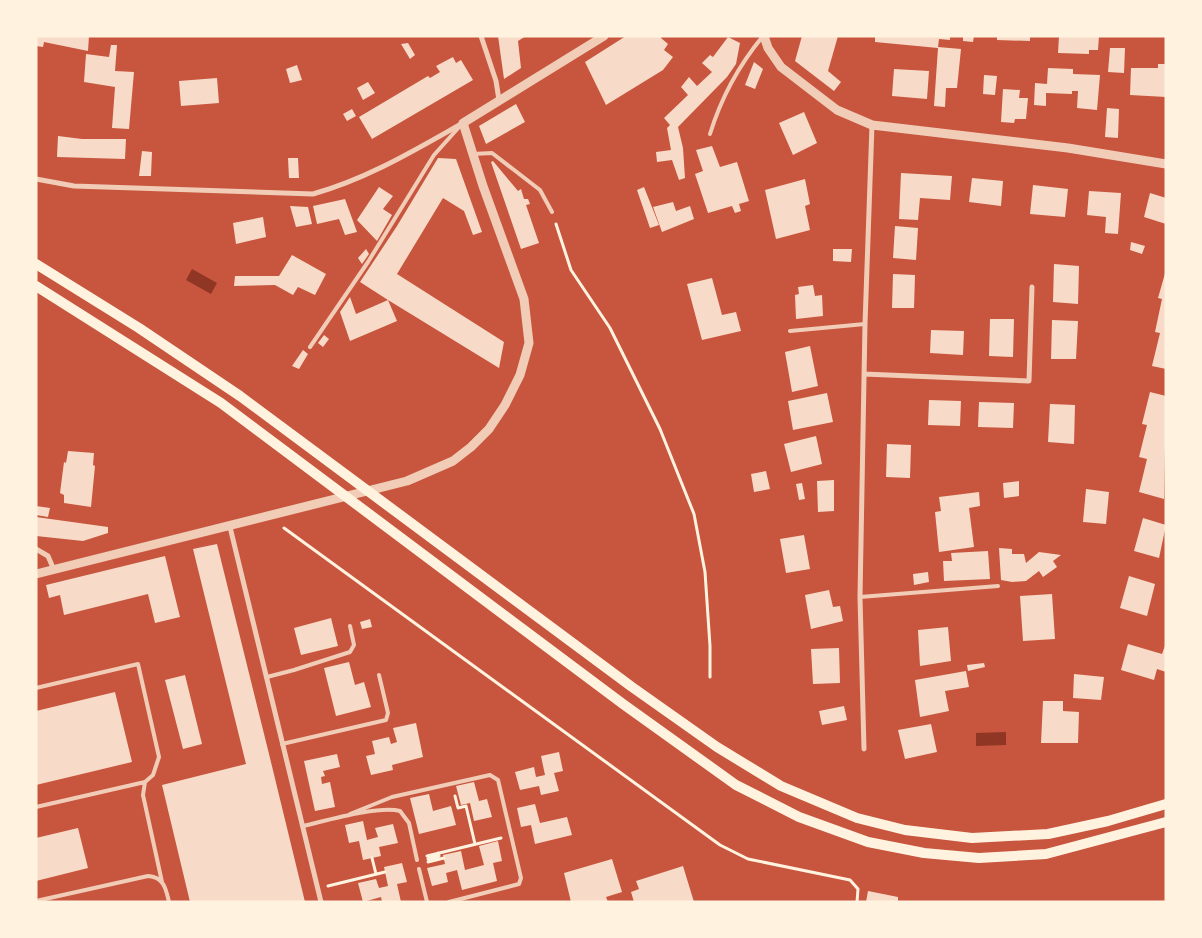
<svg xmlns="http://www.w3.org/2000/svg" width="1202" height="938" font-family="Manrope,sans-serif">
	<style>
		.water { fill: #8f3625 }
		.building { fill: #f7dbc8 }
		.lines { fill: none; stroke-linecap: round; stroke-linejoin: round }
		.path { stroke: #fff3e0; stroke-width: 3 }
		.service { stroke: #f1ccb7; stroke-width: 4 }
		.minor { stroke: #f1ccb7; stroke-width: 5 }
		.tertiary { stroke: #f1ccb7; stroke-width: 9 }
		.secondary { stroke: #fff3e0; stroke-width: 10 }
	</style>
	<rect width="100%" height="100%" fill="#c8553d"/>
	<path class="water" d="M192 269 217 283 211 294 186 280Z
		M1006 732V745L976 746V733Z"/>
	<path class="building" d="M36 36H89L88 51 44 42 43 47 36 46Z
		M498 36H526L518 41 521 68 504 79Z
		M626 36H662L661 38 668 44 664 50 673 57 663 70 606 105 585 62Z
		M802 36H838L828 71 841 82 834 91 795 61Z
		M875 36H950V40L939 39 938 47 961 49 957 88H946L945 107 934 106 938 48 875 42Z
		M963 36H974L973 42 963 41Z
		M997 36H1030V41L997 40Z
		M1059 36H1099L1098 50H1089V54L1058 53Z
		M728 37 740 43 736 64 727 77 678 127 683 148 685 178 679 180 672 160 657 162 656 152 671 150 667 128 670 125 664 118 688 95 681 87 689 77 697 86 712 72 702 63 710 55 713 57Z
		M408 43 415 55 410 59 401 44Z
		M111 45H117L115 71 134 72 129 129 112 128 115 87 84 82 86 54 109 57Z
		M1110 48H1125L1124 73 1108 72Z
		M453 57 456 63 461 60 473 80 372 139 359 117 428 76 430 78 440 72 436 66Z
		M754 62 763 69 755 89 745 85Z
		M1158 64H1166V97L1130 95 1131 68H1158Z
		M297 65 302 80 290 83 286 69Z
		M1048 68 1073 69V74L1100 75 1097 110 1077 108 1078 91H1072V94L1046 93V106L1034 105 1035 83 1047 84Z
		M894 69 929 71 927 99 892 96Z
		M984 75 997 76 995 95 983 94Z
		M217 78 219 103 181 106 179 81Z
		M368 82 375 93 363 100 357 88Z
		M1003 89 1020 90 1019 98H1028L1026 119H1015L1014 123 1001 122Z
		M516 104 525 122 486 144 479 126Z
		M1107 108 1119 109 1118 138 1105 137Z
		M352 109 356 116 347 121 343 114Z
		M804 112 817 143 793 155 779 123Z
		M58 136 82 139H126L125 159 57 157Z
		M712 146 720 167 737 162 749 201 739 204 741 211 735 213 732 206 708 213 695 174 703 171 696 150Z
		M142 151 152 152 151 176H139Z
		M288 158H298L299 178H289Z
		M438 158 456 159 482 232 473 235 464 211 443 198 397 274 504 342 499 368 388 300 397 321 350 341 340 312 350 297 356 314 388 300 360 282 397 226Z
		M493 161 518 191 521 189 524 199H528L530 204 526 205 539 243 521 249 491 162Z
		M901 173 952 176 950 200 920 198 918 220 899 219Z
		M972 178 1003 181 1001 206 969 202Z
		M805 179 810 204 805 206 810 230 776 239 765 190Z
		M1033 185 1068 189 1065 217 1030 214Z
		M379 187 393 196 383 209 392 215 377 241 357 220Z
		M644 187 659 225 650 228 637 190Z
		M1089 191 1121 193 1118 234 1105 233 1106 217 1087 215Z
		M1150 193 1166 198V224L1144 217Z
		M345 199 357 232 345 235 339 219 317 224 313 206Z
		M673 202 676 211 690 206 694 219 662 232 653 207Z
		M290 206 308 207 312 224 296 227Z
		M263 217 266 237 236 244 233 223Z
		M895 226 918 228 916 260 893 258Z
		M1131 242 1145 246 1142 254 1130 250Z
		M366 249 369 254 362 264 358 258Z
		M833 249H852L851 262 833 261Z
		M292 255 326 274 315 295 298 287 293 295 275 285 234 286 235 276H279Z
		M1054 264 1079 266 1078 304 1053 302Z
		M1166 270V369L1152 366 1160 333 1155 332 1162 299 1158 298Z
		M893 274 915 275 914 308H892Z
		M712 278 722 315 736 312 741 331 702 340 687 284Z
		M813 285 815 296 822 295 823 316 796 319 795 295 799 294 798 287Z
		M990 319H1014L1013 357 989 356Z
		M1052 320 1078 321 1076 359H1051Z
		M931 330 964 331 963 355 930 353Z
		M324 335 329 339 323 347 318 343Z
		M810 346 818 386 792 392 785 352Z
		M303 350 308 354 299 369 292 366Z
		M1150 392 1166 396 1164 499 1139 492 1147 459 1139 457 1147 425 1142 424Z
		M827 393 833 422 793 430 788 401Z
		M929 400 961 401 960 426 928 425Z
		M979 402 1014 403 1013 428 978 427Z
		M1050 404 1075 405 1074 444 1048 442Z
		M816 436 822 464 791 472 784 444Z
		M887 444 911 445 910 478 886 477Z
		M68 451 94 453 93 465 95 466 91 507 64 503V495L60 493 64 462 66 463Z
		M766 471 770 489 754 492 751 474Z
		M834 480V511L818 512 817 481Z
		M1019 481V496L1004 498 1003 483Z
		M802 483 805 499 799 500 796 484Z
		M1086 489 1109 492 1106 524 1083 522Z
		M979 492 980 506 969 508 974 547 939 552 935 512 941 511 939 497Z
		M36 506 50 508 48 517 36 515Z
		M36 517 108 527V533L83 541 36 536Z
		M1143 518 1166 525 1159 558 1134 551Z
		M804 535 810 569 786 573 780 539Z
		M217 544 270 758 305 902H190L162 785 246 764 193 549Z
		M999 548 1012 549V554H1024L1026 563 1039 552 1061 555 1053 561 1057 567 1043 577 1039 571 1026 581 1012 582 1001 580Z
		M988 551 990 579 944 581 943 561H952L951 553Z
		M165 556 180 617 155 623 148 594 64 615 60 595 49 598 46 585Z
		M928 572 929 582 914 585 913 574Z
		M1129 576 1155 584 1147 616 1120 608Z
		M829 590 833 607 840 606 843 621 811 629 805 595Z
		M1052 594 1055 639 1023 641 1020 596Z
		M331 618 338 646 301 655 294 628Z
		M370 619 372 627 362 629 360 622Z
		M948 627 951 661 920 666 918 630Z
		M1166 643V672L1157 669 1154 680 1121 670 1128 644 1162 654Z
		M839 648 840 683 813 684 811 649Z
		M349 662 355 685 364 682 371 707 336 716 324 668Z
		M984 663 985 667 968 671 967 665Z
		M966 671 969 687 945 691 949 711 920 717 915 680Z
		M1074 674 1104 677 1101 700 1073 698Z
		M185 675 202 744 183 749 165 680Z
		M115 692 132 762 36 785V711Z
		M1043 701H1063V711L1079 712 1078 743H1041Z
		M844 706 847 720 822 725 819 711Z
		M416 723 423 757 392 765 393 770 371 775 366 756 375 754 372 741 389 737 391 744 397 742 393 728Z
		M931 724 937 752 905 759 898 730Z
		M559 752 563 771 554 773 559 791 541 795 539 786 520 790 515 772 534 767 536 777 545 775 541 756Z
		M337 754 340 767 323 771 325 776 321 777 322 784 330 782 335 807 315 811 304 761Z
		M474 782 479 801 487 799 492 817 474 821 470 803 461 805 456 786Z
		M429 794 433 811 451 806 456 825 419 834 410 798Z
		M535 804 540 823 567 817 572 835 535 844 531 825 521 827 517 808Z
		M363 821 367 840 378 837 375 828 393 824 398 843 379 847 381 856 363 860 359 841 349 843 345 825Z
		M78 828 88 868 36 881V838Z
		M498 841 502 861 493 863 497 881 462 890 457 870 446 873 448 882 432 886 427 868 445 864 443 855 461 851 465 870 484 865 479 846Z
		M612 859 622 892 606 897 608 902H571L564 873Z
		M402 863 407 882 397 884 401 902H382L381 897 363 902 358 883 376 879 379 888 388 886 384 867Z
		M683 866 694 902H634L631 892 639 889 636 881Z
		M868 891 898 897V902H866Z"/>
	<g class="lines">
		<path class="path" d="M556 224 571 270 610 328 660 429 694 514 705 572 710 646V677
			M284 528 720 845 748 859 850 880 858 889 857 902
			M455 796 458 808 466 806 475 844
			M427 856 501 838
			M372 858 376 874
			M428 859 439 856 438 853
			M428 862 444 858
			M328 886 385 872"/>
		<path class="service" d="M710 134C721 98 739 65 763 36
			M473 154 492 153 540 190 552 212
			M790 331 865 324
			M310 347 368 262 434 155 460 126
			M860 597 998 586
			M267 677 294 670 350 652 354 645 350 626
			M36 688 138 664 159 757 153 775 145 782 143 795 162 882
			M282 744 386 720 388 713 379 675
			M36 807 145 782
			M350 814 392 797 490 775 498 780 521 878 519 884 449 902
			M303 826C325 821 379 805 400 811L409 823 417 860
			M419 869 427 902
			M36 901 148 876C164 877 166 889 169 902"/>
		<path class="minor" d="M481 36 496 81 499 100
			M36 179 74 186 313 194C367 179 415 150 463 123
			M864 374 1029 381 1032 287
			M230 527 321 902
			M36 549 48 556 54 570
			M864 749 860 597 865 324 872 125"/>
		<path class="tertiary" d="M764 36 768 48 781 67 837 110 872 125 1068 148 1166 164
			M36 574 407 481 453 461 471 447 489 429 505 405 520 375 529 343 524 299 483 186 463 123 604 36"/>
		<path class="secondary" d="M36 264 139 328 240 396 632 687 717 747 781 786 857 818 905 830 972 838 1048 834 1108 821 1166 804
			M36 286 221 403 623 704 736 785 799 817 868 842 924 853 979 858 1046 854 1166 822"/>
	</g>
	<rect width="1202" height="938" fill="none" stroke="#fff3e0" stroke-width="75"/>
</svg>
